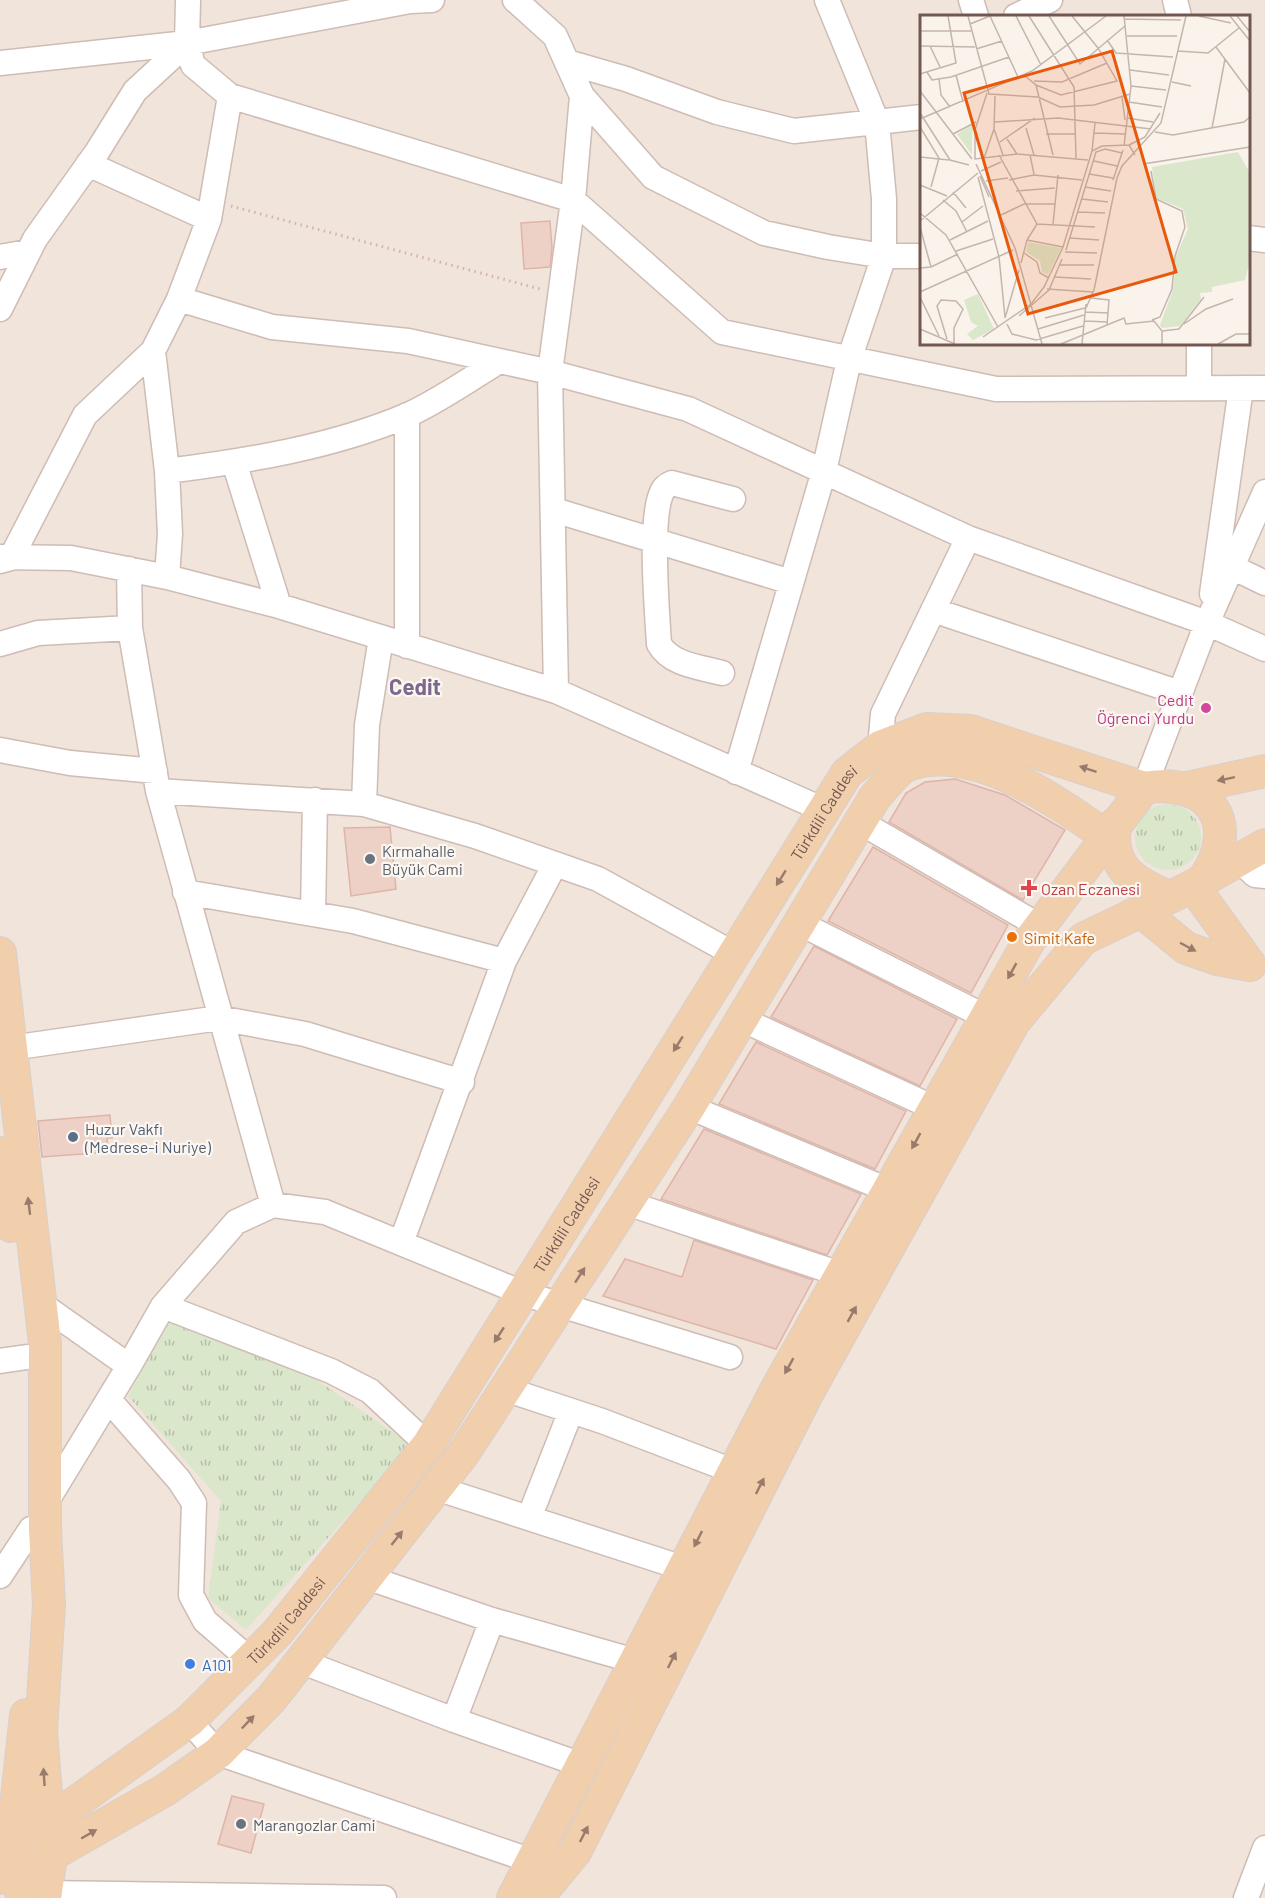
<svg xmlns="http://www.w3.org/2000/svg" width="1265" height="1898" font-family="Barlow,sans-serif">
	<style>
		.residential { fill: #f1e4da; fill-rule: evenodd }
		.grass { fill: url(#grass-tufts) }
		.building { fill: #edd0c6; stroke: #deb5a8; stroke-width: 1.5 }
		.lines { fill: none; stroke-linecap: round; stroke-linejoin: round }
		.minor-casing { stroke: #cebcb5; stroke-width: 27 }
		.major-casing { stroke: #d8d0ce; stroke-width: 34 }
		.path { stroke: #d2b3a9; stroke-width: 3; stroke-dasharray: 1.5 4.5; stroke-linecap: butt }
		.minor { stroke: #fff; stroke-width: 24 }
		.major { stroke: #f1ceac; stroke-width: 32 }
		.oneway { fill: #997b6c }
		.hotel-dot { fill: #d1479c; stroke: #fdf7f1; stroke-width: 2 }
		.worship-dot { fill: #6b7280; stroke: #fdf7f1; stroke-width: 2 }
		.health-dot { fill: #e0444e; stroke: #fdf7f1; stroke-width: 2 }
		.food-dot { fill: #e8710a; stroke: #fdf7f1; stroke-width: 2 }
		.service-dot { fill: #5c6f8a; stroke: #fdf7f1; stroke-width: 2 }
		.shop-dot { fill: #3f7fe0; stroke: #fdf7f1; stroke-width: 2 }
		.labels { text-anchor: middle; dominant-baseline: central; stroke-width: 4.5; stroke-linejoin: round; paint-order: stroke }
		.hotel-label { font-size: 16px; fill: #b23c85; stroke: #fdf7f1; text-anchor: end }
		.street-label { font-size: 16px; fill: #735851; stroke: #fdf7f1 }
		.worship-label { font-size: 16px; fill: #5b616d; stroke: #fdf7f1; text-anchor: start }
		.health-label { font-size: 16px; fill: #be3a42; stroke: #fdf7f1; text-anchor: start }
		.food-label { font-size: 16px; fill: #c56008; stroke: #fdf7f1; text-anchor: start }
		.service-label { font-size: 16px; fill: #4e5e75; stroke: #fdf7f1; text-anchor: start }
		.shop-label { font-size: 16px; fill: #366cbe; stroke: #fdf7f1; text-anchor: start }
		.district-label { font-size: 22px; font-weight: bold; fill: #7d698e; stroke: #fdf7f1 }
		.inset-road { fill: none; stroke: #c4b5ad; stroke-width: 1.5 }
		.view { fill: #e8590c; fill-opacity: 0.15; stroke: #e8590c; stroke-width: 3 }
		.inset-edge { fill: none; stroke: #735851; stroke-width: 3 }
	</style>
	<defs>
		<pattern id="grass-tufts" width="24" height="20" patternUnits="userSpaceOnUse" patternTransform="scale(1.5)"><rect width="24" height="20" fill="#dae7cb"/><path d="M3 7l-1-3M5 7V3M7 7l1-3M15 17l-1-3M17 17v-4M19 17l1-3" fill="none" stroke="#b5bea7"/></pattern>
	</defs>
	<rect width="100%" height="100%" fill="#faf3eb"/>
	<path class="residential" d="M0 0H1265V1898H0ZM922 16H1248V344H922Z"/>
	<path class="grass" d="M1135 837a33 33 0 1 1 66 0a33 33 0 1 1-66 0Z
		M169 1323 307 1373 411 1445 246 1630 208 1598 221 1501 128 1396Z"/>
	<path class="building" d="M550 221 552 248 550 267 524 269 521 223Z
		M955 779 1005 795 1065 830 1023 900 889 822 906 793 925 782Z
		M390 827 396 889 351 896 344 828Z
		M873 847 1008 925 971 993 828 921Z
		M814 946 957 1019 920 1086 771 1017Z
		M756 1042 906 1111 875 1169 719 1104Z
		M110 1115 112 1138H107L108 1152 42 1157 38 1121Z
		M704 1129 861 1194 827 1255 661 1199Z
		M694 1240 813 1280 776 1349 603 1296 625 1259 682 1277Z
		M232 1796 264 1804 251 1853 218 1844Z"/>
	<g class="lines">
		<g class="minor-casing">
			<path id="minor" d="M188 0 187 43 193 65 230 96 573 200 722 332 996 389 1265 388
				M515 0 555 36 582 96 573 200 550 372 556 691
				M971 0 976 16
				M1175 0 1179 16
				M1016 16 1050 0
				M567 62 626 79 717 112 794 131 922 117
				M0 63 187 43 410 1 432 0
				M582 96 653 177 764 233 828 247 884 256H922
				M88 164 209 219
				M1248 238 1265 240
				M0 257 28 252
				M179 299 272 327 408 341 550 372 688 409 968 538 1207 623 1265 649
				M0 309 35 239 97 152 135 91 187 43
				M1199 388V344
				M234 462 279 606
				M167 471C247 461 333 447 408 415 440 400 469 380 499 361
				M554 510 791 582
				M0 557 71 558 167 577 279 606 556 691 824 810
				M0 561 11 558 85 415 153 351
				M1232 567 1265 583
				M129 569 130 628 158 791 273 1205
				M167 577 170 534 167 471 153 351 179 299 209 219 230 96
				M1212 594 1241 388
				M933 610 1180 693
				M0 644 38 633 130 628
				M407 646V415
				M722 673C700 667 671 665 659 644 657 611 649 518 662 492 664 487 667 485 672 483L733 499
				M880 747 883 714 968 538
				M0 750 70 763 155 771
				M736 772 824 471 849 360 884 256V199L877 122 827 0
				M1144 788 1207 623 1265 492
				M158 791 364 804 475 836 598 879 734 954
				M364 804 367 725 381 638
				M860 822 1038 925
				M1239 860 1255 875 1265 876
				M185 892 353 921 504 961
				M313 914 315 800
				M799 923 986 1017
				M741 1019 934 1108
				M11 1048 219 1018 305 1034 462 1082
				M689 1107 888 1190
				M627 1203 840 1274
				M401 1243 504 961 555 864
				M41 1304 129 1366
				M163 1306 331 1371 370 1391 428 1445
				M0 1361 27 1357
				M505 1389 602 1421 733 1471
				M109 1400 179 1480 194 1503 191 1595 205 1621 250 1660
				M436 1488 683 1568
				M45 1504 129 1366 163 1306 236 1222 273 1205 325 1212 525 1294 730 1357
				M529 1518 571 1411
				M0 1576 31 1529
				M366 1577 492 1620 635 1661
				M300 1661 454 1720 582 1765
				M454 1720 492 1620
				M189 1721 218 1753 532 1861 547 1863
				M45 1893 384 1898
				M1246 1898 1265 1848"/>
		</g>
		<g class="major-casing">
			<g id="major">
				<path d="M1187 788 1265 771"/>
				<path d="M1115 824C1109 868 1133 882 1169 897"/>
				<path d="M1193 886 1250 965"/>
				<path d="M1142 912 1186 948 1217 959 1250 965"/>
				<path d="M0 953 45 1343V1529L49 1605 41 1731 51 1856 45 1898"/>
				<path d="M0 1153 11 1226"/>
				<path id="s1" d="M0 1838 47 1823 189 1721 277 1633 428 1445 847 773 880 747 927 729 970 731 1144 788"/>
				<path d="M0 1878 18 1874 165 1790 218 1753 272 1698 463 1454 689 1107 875 797C884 788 897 769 908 765 972 741 1056 801 1106 836"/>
				<path d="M22 1898 13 1834 26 1715"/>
				<path d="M513 1898 777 1388 1029 941 1144 788C1209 777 1242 823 1204 879"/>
				<path d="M537 1898 575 1852 807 1394 1014 1022 1083 939 1193 886 1265 845"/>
			</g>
		</g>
		<path class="path" d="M231 206 540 289"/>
		<use href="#minor" class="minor"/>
		<use href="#major" class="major"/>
	</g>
	<defs><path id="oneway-solid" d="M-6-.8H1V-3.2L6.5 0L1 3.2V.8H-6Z" transform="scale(1.5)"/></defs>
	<g class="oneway">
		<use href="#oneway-solid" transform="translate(1088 769) rotate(-162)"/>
		<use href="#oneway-solid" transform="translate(1226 779) rotate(168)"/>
		<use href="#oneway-solid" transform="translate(781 878) rotate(122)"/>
		<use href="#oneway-solid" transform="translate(1188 947) rotate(28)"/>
		<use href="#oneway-solid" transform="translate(1012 971) rotate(119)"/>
		<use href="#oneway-solid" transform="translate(678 1044) rotate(122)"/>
		<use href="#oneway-solid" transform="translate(916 1141) rotate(119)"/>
		<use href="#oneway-solid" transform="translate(29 1206) rotate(-97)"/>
		<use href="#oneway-solid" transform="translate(580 1275) rotate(-57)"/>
		<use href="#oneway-solid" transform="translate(852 1314) rotate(-61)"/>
		<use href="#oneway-solid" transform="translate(499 1335) rotate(123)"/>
		<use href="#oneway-solid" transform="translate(789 1366) rotate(119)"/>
		<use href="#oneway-solid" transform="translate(760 1486) rotate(-63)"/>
		<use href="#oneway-solid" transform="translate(397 1538) rotate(-52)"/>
		<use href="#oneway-solid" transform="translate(698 1539) rotate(117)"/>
		<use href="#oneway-solid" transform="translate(672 1660) rotate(-63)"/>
		<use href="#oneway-solid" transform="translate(248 1722) rotate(-46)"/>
		<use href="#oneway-solid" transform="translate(44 1777) rotate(-94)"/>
		<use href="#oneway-solid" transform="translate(89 1834) rotate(-30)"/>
		<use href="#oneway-solid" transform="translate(584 1834) rotate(-63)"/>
	</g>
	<circle class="hotel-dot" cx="1206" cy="708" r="6"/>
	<g class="worship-dot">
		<circle cx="370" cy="859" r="6"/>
		<circle cx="241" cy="1824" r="6"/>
	</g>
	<path class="health-dot" d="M1026 879h6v6h6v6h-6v6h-6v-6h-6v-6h6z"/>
	<circle class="food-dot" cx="1012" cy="937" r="6"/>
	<circle class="service-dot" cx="73" cy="1137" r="6"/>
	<circle class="shop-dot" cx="190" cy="1664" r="6"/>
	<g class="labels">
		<g class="hotel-label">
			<text x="1194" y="699">Cedit<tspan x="1194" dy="18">Öğrenci Yurdu</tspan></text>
		</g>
		<g class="street-label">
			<text stroke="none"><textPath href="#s1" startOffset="1336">Türkdili Caddesi</textPath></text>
			<text stroke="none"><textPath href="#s1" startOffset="850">Türkdili Caddesi</textPath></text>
			<text stroke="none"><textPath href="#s1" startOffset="364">Türkdili Caddesi</textPath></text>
		</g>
		<g class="worship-label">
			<text x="382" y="850">Kırmahalle<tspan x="382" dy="18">Büyük Cami</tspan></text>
			<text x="253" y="1824">Marangozlar Cami</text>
		</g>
		<g class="health-label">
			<text x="1041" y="888">Ozan Eczanesi</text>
		</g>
		<g class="food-label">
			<text x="1024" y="937">Simit Kafe</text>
		</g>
		<g class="service-label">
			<text x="85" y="1128">Huzur Vakfı<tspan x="85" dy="18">(Medrese-i Nuriye)</tspan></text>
		</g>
		<g class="shop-label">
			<text x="202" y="1664">A101</text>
		</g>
		<g class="district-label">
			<text x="415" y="686">Cedit</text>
		</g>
	</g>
	<g transform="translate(920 15)">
		<rect width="330" height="330" fill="#faf3eb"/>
		<path d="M53 109 52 123V140L37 119ZM108 227 141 233 128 260 122 257 120 246 106 237ZM58 279 74 314 53 325 47 319 58 311 51 307 44 285Z" fill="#dae7cb"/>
		<path d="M318 137 330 158V245L325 265 292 272V277L280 278 281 284 260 311 242 313 240 310 253 275 256 241 268 214 263 194 236 183 232 152Z" fill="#dae7cb"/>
		<path class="inset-road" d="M48 1 69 79 118 82 140 92 174 90 210 79M70 1 98 62M96 1 121 50M109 1 154 72 156 143M129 1 160 49 205 11M204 1 211 71 204 131M279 1 311 8M310 1 330 26M317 1 330 17M204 4 261 5M50 9 70 1M0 16H51M207 21H257M187 25 196 38 253 42M0 31 55 32M10 31 20 52M296 32 330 78M56 34 82 26M258 36 288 38 319 13M210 55 249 60M7 57 12 65 31 62 89 42M0 59 36 48 28 1M36 60 43 87M105 61 116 70 133 140M19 64 21 80 30 92M114 66 142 67 187 48M252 67 271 71M116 70 141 80 197 66 178 33 152 1M211 71 246 75M0 76 52 144M67 78 55 115V144L97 139 168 145M75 81 74 114 83 140M202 82 205 105M209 87 242 92M0 98 30 145 49 150M207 103 233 107M0 104 112 56 186 1M75 107 138 103 231 114M0 112 19 143 11 172M106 113 114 140M292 113 305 44M235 117 253 120 324 107 330 102M174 118 205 119M33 119 56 107M126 119H156M87 124 97 139M80 127 115 103M209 130 225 122 240 98M172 136 175 108M79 140 117 209M110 140 114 159M0 142 29 145M64 143 74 114M174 146 197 151M56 149 95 233 122 329M223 149 330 132M61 156 81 147M231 156 236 184 262 196 265 212 255 241 252 274 240 302 232 305M169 159 193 163M60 161 69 182M58 162 79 242 85 302M89 165 114 160 162 165M193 165 203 135M66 166 88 163M0 170 27 181M165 172 191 176M96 176 135 173M33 177 46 193M162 184 188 187M23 185 36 196 47 217M158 197 185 198M0 198 26 220 78 312M81 200 104 189H135M0 206 58 158M42 207 63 191M133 209 138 160M0 212 11 252M150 223 179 225M30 225 68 206M107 225 143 232M146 235 176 137 185 134 202 138M36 236 73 224M145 237 177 238M104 238 117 247 120 258 129 263M101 248 107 225 117 209 175 212M140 250H174M0 253 11 252 38 239M135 262 171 264M127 274 173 277M0 277 93 235M0 282 19 321M171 283 189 285 187 310M166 293 174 275 197 163 202 151 241 108 266 1M113 297 170 281M165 297 188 298M99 301 129 275 142 244M85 303 99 255M125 303 165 293M164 306 188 307M87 309 92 319 116 325 163 311M264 309 286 294 313 284M0 314 35 329M118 314 164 300M242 316 259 314 284 282M63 322 111 289 124 272 143 232 172 136 182 131 209 130 215 140M27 324 17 291 21 285 36 286 43 294 34 313V328M141 329 204 303 206 309 234 306 242 316V329M162 329 166 289M298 329 316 319H330"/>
		<path class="view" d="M192 36 256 257 108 299 44 78Z"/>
		<rect width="330" height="330" class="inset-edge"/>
	</g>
</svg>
